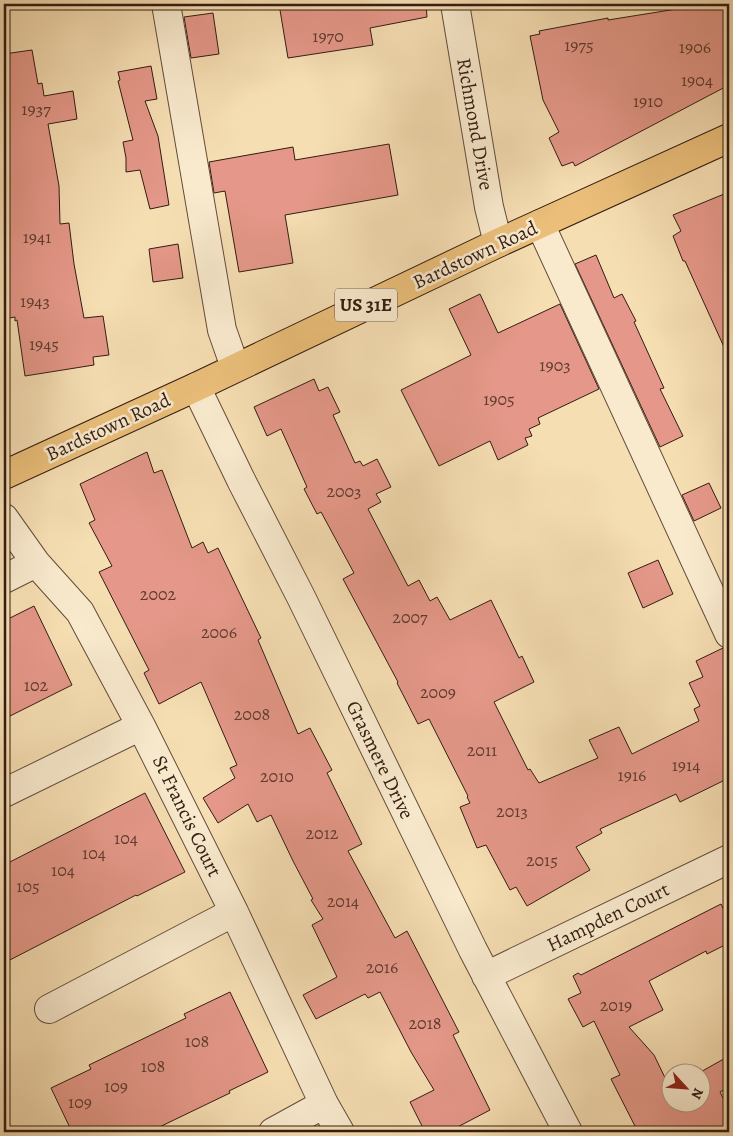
<svg xmlns="http://www.w3.org/2000/svg" width="733" height="1136" font-family="Alegreya,serif">
	<style>
		.building { fill: #e59889; stroke: #321c12 }
		.lines { fill: none; stroke-linecap: round; stroke-linejoin: round }
		.minor-casing { stroke: #634c3a; stroke-width: 30 }
		.major-casing { stroke: #321c12; stroke-width: 30 }
		.minor { stroke: #f9eace; stroke-width: 28 }
		.major { stroke: #ebbf7a; stroke-width: 28 }
		.labels { text-anchor: middle; dominant-baseline: central; stroke-width: 5; stroke-linejoin: round; paint-order: stroke }
		.number-label { font-size: 18px; fill: #5f3b30 }
		.shield { fill: #f9eace; stroke: #6e5a4a; stroke-width: 1 }
		.shield-label { font-size: 19px; font-weight: bold; fill: #321c12 }
		.street-label { font-size: 20px; fill: #321c12; stroke: #f9eace }
	</style>
	<rect width="100%" height="100%" fill="#f6deb3"/>
	<filter id="stains"><feTurbulence type="fractalNoise" baseFrequency=".004" numOctaves="4"/><feColorMatrix values="0 0 0 0 .2 0 0 0 0 .09 0 0 0 0 .02 0 0 0 .5 -.17"/></filter>
	<radialGradient id="worn" r=".72"><stop offset=".6" stop-color="#630" stop-opacity="0"/><stop offset="1" stop-color="#630" stop-opacity=".3"/></radialGradient>
	<path class="building" d="M279 4H426L427 17 370 28 373 45 288 58Z
		M708 4H723L729 41V85L575 166 573 162 562 166 549 138 559 132 543 100 530 36 540 34 539 31 608 18V20Z
		M213 13 219 54 191 58 184 17Z
		M32 50 38 84 42 83 44 96 73 91 77 119 48 124 59 186 60 224 69 223 74 264 84 318 103 316 109 355 93 357 94 365 25 376 17 320 15 321V317L4 319V54Z
		M151 66 157 99 145 101 158 136 169 205 150 209 140 170 126 172V158L123 142 133 140 118 81 120 80 118 72Z
		M389 144 398 195 285 215 293 263 239 272 225 191 214 193 209 162 293 147 295 160Z
		M729 192V358L685 261H683L673 236 681 231 673 215Z
		M178 244 183 278 153 282 149 249Z
		M596 255 614 298 622 294 636 321 634 322 664 388 660 389 683 436 660 447 575 264Z
		M480 294 498 333 560 304 599 389 538 418 540 424 529 429 532 436 525 438 528 445 498 460 490 441 439 466 401 390 471 355 449 309Z
		M314 379 319 391 328 387 340 412 333 415 355 463 360 461 363 466 377 459 391 487 376 494 381 502 368 509 408 586 419 580 430 601 437 597 450 620 491 600 519 658 522 656 534 682 494 702 528 770 530 769 539 783 598 758 589 740 619 727 632 754 699 721 694 709 700 706 689 683 703 677 696 661 723 648 729 649V778L680 802 676 794 600 829 602 833 576 847 590 870 527 906 516 887 510 890 486 845 477 848 460 807 470 803 467 797 468 796 429 719 418 724 397 683 398 682 343 579 354 573 321 512 317 514 304 489 307 487 281 429 267 436 254 407Z
		M147 452 154 473 162 470 192 548 203 542 208 553 218 548 261 638 258 640 298 734 310 728 332 770 327 773 362 844 348 851 395 938 407 931 459 1032 453 1035 490 1110 448 1132H425L410 1102 434 1090 411 1052 380 992 368 998 365 994 316 1019 303 995 337 977 312 925 323 919 311 900 313 899 293 861 271 815 257 822 248 804 218 823 203 798 235 778 230 768 237 765 201 682 159 704 144 673 149 670 99 572 112 566 89 523 95 520 80 484Z
		M709 483 721 508 694 521 682 495Z
		M658 560 673 594 643 608 628 573Z
		M34 606 72 685 4 719V621Z
		M145 793 185 872 137 896 136 895 4 963V865Z
		M721 904 729 921V943L707 954 706 951 649 981 663 1010 629 1027 654 1055 670 1088V1104H700V1074H697L729 1056V1087L720 1092 729 1110V1132H638L611 1079 620 1075 594 1021 583 1027 568 999 581 993 573 976 578 973 581 975Z
		M230 992 268 1072 229 1091 230 1093 149 1132H72L51 1088 91 1069 89 1065 186 1018 184 1014Z"/>
	<g class="lines">
		<g class="minor-casing">
			<path id="minor" d="M166 4 222 330 235 367
				M455 4 489 207 498 243
				M540 224 729 634
				M196 387 241 480 301 597 473 950 568 1132
				M4 518 36 563 80 612 141 726 234 912 324 1104 340 1132
				M4 579 36 563
				M4 793 141 726
				M486 976 729 859
				M49 1009 234 912
				M273 1132 324 1104"/>
		</g>
		<g class="major-casing">
			<path id="major" d="M4 475 196 387 498 243 729 138"/>
		</g>
		<use href="#minor" class="minor"/>
		<use href="#major" class="major"/>
	</g>
	<g class="labels">
		<g class="number-label">
			<text x="328" y="36">1970</text>
			<text x="579" y="45">1975</text>
			<text x="695" y="47">1906</text>
			<text x="697" y="80">1904</text>
			<text x="648" y="101">1910</text>
			<text x="36" y="109">1937</text>
			<text x="37" y="237">1941</text>
			<text x="35" y="301">1943</text>
			<text x="44" y="344">1945</text>
			<text x="555" y="365">1903</text>
			<text x="499" y="399">1905</text>
			<text x="344" y="491">2003</text>
			<text x="158" y="594">2002</text>
			<text x="410" y="617">2007</text>
			<text x="219" y="632">2006</text>
			<text x="36" y="685">102</text>
			<text x="438" y="692">2009</text>
			<text x="252" y="714">2008</text>
			<text x="482" y="750">2011</text>
			<text x="686" y="765">1914</text>
			<text x="632" y="775">1916</text>
			<text x="277" y="776">2010</text>
			<text x="512" y="811">2013</text>
			<text x="322" y="833">2012</text>
			<text x="126" y="838">104</text>
			<text x="94" y="853">104</text>
			<text x="542" y="860">2015</text>
			<text x="63" y="870">104</text>
			<text x="28" y="886">105</text>
			<text x="343" y="901">2014</text>
			<text x="382" y="967">2016</text>
			<text x="616" y="1005">2019</text>
			<text x="425" y="1023">2018</text>
			<text x="197" y="1041">108</text>
			<text x="153" y="1066">108</text>
			<text x="116" y="1086">109</text>
			<text x="80" y="1102">109</text>
		</g>
		<rect class="shield" x="335" y="288.5" width="62" height="33" rx="4"/>
		<g class="shield-label">
			<text x="366" y="305">US 31E</text>
		</g>
		<g class="street-label">
			<text transform="translate(475 124) rotate(80)">Richmond Drive</text>
			<text transform="translate(475 255) rotate(-25)">Bardstown Road</text>
			<text transform="translate(108 427) rotate(-25)">Bardstown Road</text>
			<text transform="translate(380 760) rotate(64)">Grasmere Drive</text>
			<text transform="translate(187 816) rotate(64)">St Francis Court</text>
			<text transform="translate(608 917) rotate(-26)">Hampden Court</text>
		</g>
	</g>
	<rect width="733" height="1136" fill="none" stroke="#f6deb3" stroke-width="20"/>
	<rect x="5" y="5" width="723" height="1126" fill="none" stroke="#321c12" stroke-width="2.5"/>
	<rect x="10" y="10" width="713" height="1116" fill="none" stroke="#321c12"/>
	<g transform="translate(686 1088) rotate(116)"><circle r="24" fill="#f9eace" stroke="#a99883"/>
	<path d="M0-4L9 19L0 12L-9 19Z" fill="#8f2418"/>
	<text y="-8" font-size="14" font-weight="bold" text-anchor="middle" fill="#321c12">N</text>
	</g>
	<rect width="100%" height="100%" filter="url(#stains)"/>
	<rect width="100%" height="100%" fill="url(#worn)"/>
</svg>
